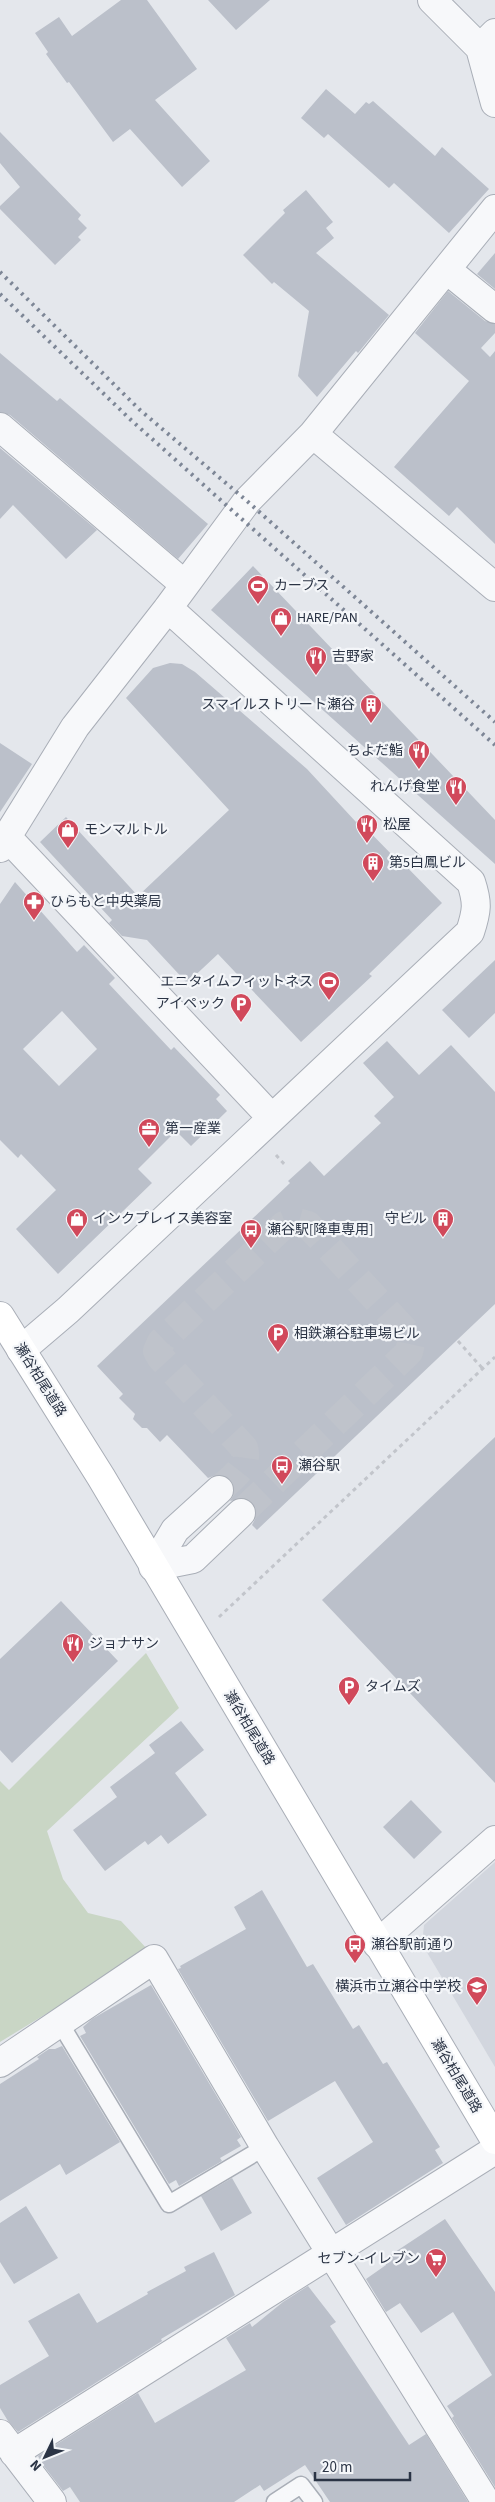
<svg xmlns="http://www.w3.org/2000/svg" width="495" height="2502" font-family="'Source Sans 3','Noto Sans JP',sans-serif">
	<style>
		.built { fill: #d2d6de }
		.green { fill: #c9d6c5 }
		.building { fill: #bbc0ca; fill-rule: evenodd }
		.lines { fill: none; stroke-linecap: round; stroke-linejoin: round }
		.street-tunnel { stroke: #bfc3cb; stroke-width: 28; stroke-dasharray: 28 14; stroke-linecap: butt }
		.lane-casing { stroke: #a9aeb7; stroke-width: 19 }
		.street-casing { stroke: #a9aeb7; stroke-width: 30 }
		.secondary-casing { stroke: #a9aeb7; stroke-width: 30 }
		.path { stroke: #c2c5cb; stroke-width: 3; stroke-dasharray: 4 4; stroke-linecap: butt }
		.lane { stroke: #f7f8fa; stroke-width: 16 }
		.street { stroke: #f7f8fa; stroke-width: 28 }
		.secondary { stroke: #fff; stroke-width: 28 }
		.rail { stroke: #7d8696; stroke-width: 4; stroke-dasharray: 2.5 5; stroke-linecap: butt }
		.labels { text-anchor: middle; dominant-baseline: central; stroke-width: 4.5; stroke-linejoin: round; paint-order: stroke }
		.poi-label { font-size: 14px; fill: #2b3445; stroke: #f4f6f9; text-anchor: start }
		.street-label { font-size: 14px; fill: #2b3445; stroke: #f4f6f9 }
	</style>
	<rect width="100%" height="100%" fill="#e4e7ec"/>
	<path class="built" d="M495 1862V2067L422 1944 424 1925Z"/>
	<path class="green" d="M146 1653 179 1708 47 1831 63 1879 88 1913 121 1921 149 1951 0 2042V1781L9 1790Z"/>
	<path class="building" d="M121 0H147L197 69 155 100 210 161 182 187 130 129 113 142 69 82 67 83 46 54 48 52 35 33 59 17 72 36Z
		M208 0H270L236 30Z
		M326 89 355 114 366 102 369 104 373 101 435 156 442 147 489 189 449 233 394 183 389 188 328 134 324 138 301 118Z
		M0 132 81 215 78 219 87 228 78 237 81 240 55 265 0 209V206L20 187 0 163Z
		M306 190 333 222 326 228 334 238 316 253 389 315 358 353 356 351 317 397 298 376 309 311 274 282 272 284 243 255 285 213 283 210Z
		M495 253V289L477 274Z
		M448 291 485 321 495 324V333L481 348 490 357 495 351V544L457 507 449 516 394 467 469 381 415 333Z
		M0 353 57 401 60 398 208 524 178 559 10 415 0 412Z
		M0 448 97 530 66 559 13 505 0 519Z
		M253 566 495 820V864L211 610Z
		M170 663 182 664 195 672 307 769 356 822 358 820 398 861 399 859 442 903 369 974 372 976 301 1042 218 954 187 983 147 940 122 936 109 923 112 920 40 842 66 817 138 896 229 810 126 698 153 668Z
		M0 743 32 764 0 812Z
		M15 882 77 952 84 945 115 978 109 984 171 1050 174 1047 220 1095 216 1099 227 1111 191 1146 176 1131 138 1169 152 1183 58 1274 16 1229 56 1190 21 1154 18 1158 0 1140V904ZM62 1011 97 1049 59 1086 23 1049Z
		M495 960V1013L469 1038 442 1010Z
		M387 1041 419 1075 451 1045 495 1092V1304L257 1530 252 1525 256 1517V1509L253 1503 245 1498 230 1501 234 1494V1487L230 1479 223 1475H216L208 1478 167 1435 160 1442 147 1428H142L133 1419 135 1414 119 1398 123 1394 97 1366 290 1183 288 1181 310 1161 324 1176 381 1123 374 1116 394 1097 363 1063Z
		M495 1437V1783L322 1600Z
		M61 1601 118 1661 12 1763 0 1750V1659Z
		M181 1721 204 1750 175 1773 207 1815 168 1844 161 1835 148 1845 145 1841 105 1871 73 1830 117 1797 110 1787 155 1753 149 1745Z
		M411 1800 442 1832 414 1859 383 1827Z
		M262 1890 307 1967 313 1964 353 2029 359 2025 383 2064 387 2062 440 2147 435 2150 443 2163 346 2225 317 2178 373 2142 335 2081 268 2121 178 1969 181 1968 180 1966 246 1929 234 1907Z
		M151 1985 241 2137 237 2140 241 2146 220 2158 222 2161 179 2186 176 2180 169 2184 80 2036 86 2033 83 2027 92 2019Z
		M62 2046 120 2142 66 2175 60 2164 0 2201V2084L39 2059 37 2057 49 2049H55Z
		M232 2178 252 2213 221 2231 201 2196Z
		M26 2206 58 2258 14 2284 0 2262V2223Z
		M445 2219 495 2292V2487L452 2418 454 2416 447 2406 492 2375 453 2312 421 2333 400 2303 386 2312 366 2279 386 2265 383 2260Z
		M214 2252 235 2295 161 2339 162 2341 18 2432 8 2421 0 2408V2385L49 2356 28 2321 79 2293 97 2323 148 2294 147 2292 186 2271 184 2267Z
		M308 2286 336 2322 330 2326 409 2445 426 2434 468 2502H330L305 2465 264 2491 260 2485 234 2502H80L70 2487 63 2491 43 2465 38 2456 138 2393 155 2423 246 2370 226 2338 250 2323 252 2327 283 2302Z"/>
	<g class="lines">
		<path class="street-tunnel" d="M219 1490C231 1478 250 1467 244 1448L161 1358 157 1351 161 1342 284 1225 294 1221 308 1225 407 1333 411 1343 409 1352 241 1513"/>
		<g class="lane-casing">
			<path id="lane" d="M60 2023 169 2204 265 2147
				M275 2502 301 2485 314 2502"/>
		</g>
		<g class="street-casing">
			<path id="street" d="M432 0 480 48
				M495 33 480 48 495 103
				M447 270 495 309
				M0 427 184 584
				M313 434 495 209
				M7 837 271 1117
				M0 848 75 727 168 608 247 501 313 434 495 587
				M21 1350 68 1310 470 932C477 911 478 903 471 882L168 608
				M153 1567 193 1559 241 1513
				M153 1567 175 1530 219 1490
				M377 1944 495 1840
				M0 2063 154 1959 265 2147 486 2502
				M0 2434 52 2502
				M14 2453 495 2150"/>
		</g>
		<g class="secondary-casing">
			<path id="secondary" d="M0 1316 101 1477 495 2140"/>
		</g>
		<path class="path" d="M276 1155 286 1166
			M458 1341 483 1369
			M219 1617 495 1357"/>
		<use href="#lane" class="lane"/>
		<use href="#street" class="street"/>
		<use href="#secondary" class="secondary"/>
		<path class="rail" d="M0 272 140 410 247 501 495 722
			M0 294 132 421 495 745"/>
	</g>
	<defs>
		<g id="stadium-pin" transform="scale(1.125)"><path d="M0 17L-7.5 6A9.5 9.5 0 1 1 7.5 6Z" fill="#d1495b" stroke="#f4f6f9"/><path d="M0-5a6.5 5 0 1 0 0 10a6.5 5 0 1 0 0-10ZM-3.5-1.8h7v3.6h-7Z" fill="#fff"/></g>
		<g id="shop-pin" transform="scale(1.125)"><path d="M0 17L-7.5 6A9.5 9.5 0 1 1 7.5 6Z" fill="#d1495b" stroke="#f4f6f9"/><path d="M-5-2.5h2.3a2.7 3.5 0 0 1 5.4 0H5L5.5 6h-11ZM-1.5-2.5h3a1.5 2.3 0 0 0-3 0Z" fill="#fff"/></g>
		<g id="restaurant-pin" transform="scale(1.125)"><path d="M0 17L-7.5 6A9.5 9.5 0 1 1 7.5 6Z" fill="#d1495b" stroke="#f4f6f9"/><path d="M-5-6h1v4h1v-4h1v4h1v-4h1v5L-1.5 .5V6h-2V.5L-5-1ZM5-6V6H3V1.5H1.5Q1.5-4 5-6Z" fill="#fff"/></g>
		<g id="building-pin" transform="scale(1.125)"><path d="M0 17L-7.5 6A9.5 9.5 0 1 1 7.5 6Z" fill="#d1495b" stroke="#f4f6f9"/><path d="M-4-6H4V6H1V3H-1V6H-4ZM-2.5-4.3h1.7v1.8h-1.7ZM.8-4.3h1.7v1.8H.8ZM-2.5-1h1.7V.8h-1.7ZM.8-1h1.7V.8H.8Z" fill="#fff"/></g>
		<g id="pharmacy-pin" transform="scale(1.125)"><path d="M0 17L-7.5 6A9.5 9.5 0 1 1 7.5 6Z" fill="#d1495b" stroke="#f4f6f9"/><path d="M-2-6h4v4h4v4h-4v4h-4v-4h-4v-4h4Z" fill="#fff"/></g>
		<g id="parking-pin" transform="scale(1.125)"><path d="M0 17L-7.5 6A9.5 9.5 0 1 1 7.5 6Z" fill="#d1495b" stroke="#f4f6f9"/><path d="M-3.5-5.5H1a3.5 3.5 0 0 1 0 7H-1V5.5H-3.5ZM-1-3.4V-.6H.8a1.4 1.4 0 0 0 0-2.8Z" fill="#fff"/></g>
		<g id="office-pin" transform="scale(1.125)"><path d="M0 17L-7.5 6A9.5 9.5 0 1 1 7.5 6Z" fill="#d1495b" stroke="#f4f6f9"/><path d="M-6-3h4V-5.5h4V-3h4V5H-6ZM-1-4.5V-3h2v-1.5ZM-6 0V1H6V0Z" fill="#fff"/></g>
		<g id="bus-pin" transform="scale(1.125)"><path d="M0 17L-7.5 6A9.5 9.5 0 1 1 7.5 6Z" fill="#d1495b" stroke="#f4f6f9"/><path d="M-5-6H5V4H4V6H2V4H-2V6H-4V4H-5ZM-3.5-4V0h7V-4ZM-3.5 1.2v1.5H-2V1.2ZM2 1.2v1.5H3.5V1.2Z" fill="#fff"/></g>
		<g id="school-pin" transform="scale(1.125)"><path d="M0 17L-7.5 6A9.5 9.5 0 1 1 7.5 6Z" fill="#d1495b" stroke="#f4f6f9"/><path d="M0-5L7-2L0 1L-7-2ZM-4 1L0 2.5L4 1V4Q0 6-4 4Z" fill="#fff"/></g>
		<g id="supermarket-pin" transform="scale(1.125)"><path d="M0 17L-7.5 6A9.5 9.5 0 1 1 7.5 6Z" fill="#d1495b" stroke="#f4f6f9"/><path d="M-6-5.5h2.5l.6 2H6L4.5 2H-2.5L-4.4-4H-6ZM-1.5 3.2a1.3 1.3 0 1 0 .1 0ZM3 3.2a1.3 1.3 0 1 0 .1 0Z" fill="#fff"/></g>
	</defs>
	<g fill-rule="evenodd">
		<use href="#stadium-pin" x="258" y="586"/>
		<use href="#shop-pin" x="281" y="618"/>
		<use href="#restaurant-pin" x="316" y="657"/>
		<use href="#building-pin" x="371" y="705"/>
		<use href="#restaurant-pin" x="419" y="751"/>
		<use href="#restaurant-pin" x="456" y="787"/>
		<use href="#restaurant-pin" x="367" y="825"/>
		<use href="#shop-pin" x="68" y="830"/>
		<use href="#building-pin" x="373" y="863"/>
		<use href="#pharmacy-pin" x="34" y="902"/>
		<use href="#stadium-pin" x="329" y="982"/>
		<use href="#parking-pin" x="241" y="1004"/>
		<use href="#office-pin" x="149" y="1129"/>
		<use href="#shop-pin" x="77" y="1219"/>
		<use href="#building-pin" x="443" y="1219"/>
		<use href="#bus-pin" x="251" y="1230"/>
		<use href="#parking-pin" x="278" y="1334"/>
		<use href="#bus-pin" x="282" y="1466"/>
		<use href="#restaurant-pin" x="73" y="1644"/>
		<use href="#parking-pin" x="349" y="1687"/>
		<use href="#bus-pin" x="355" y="1945"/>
		<use href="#school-pin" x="477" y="1987"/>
		<use href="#supermarket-pin" x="436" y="2259"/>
	</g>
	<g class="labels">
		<g class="poi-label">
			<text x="274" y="586">カーブス</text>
			<text x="297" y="618">HARE/PAN</text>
			<text x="332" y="657">吉野家</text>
			<text x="355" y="705" text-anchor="end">スマイルストリート瀬谷</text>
			<text x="403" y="751" text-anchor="end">ちよだ鮨</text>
			<text x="440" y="787" text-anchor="end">れんげ食堂</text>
			<text x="383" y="825">松屋</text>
			<text x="84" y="830">モンマルトル</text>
			<text x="389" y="863">第5白鳳ビル</text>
			<text x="50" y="902">ひらもと中央薬局</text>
			<text x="313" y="982" text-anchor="end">エニタイムフィットネス</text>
			<text x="225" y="1004" text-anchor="end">アイペック</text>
			<text x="165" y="1129">第一産業</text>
			<text x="93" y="1219">インクプレイス美容室</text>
			<text x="427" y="1219" text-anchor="end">守ビル</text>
			<text x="267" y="1230">瀬谷駅[降車専用]</text>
			<text x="294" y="1334">相鉄瀬谷駐車場ビル</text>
			<text x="298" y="1466">瀬谷駅</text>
			<text x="89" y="1644">ジョナサン</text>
			<text x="365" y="1687">タイムズ</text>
			<text x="371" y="1945">瀬谷駅前通り</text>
			<text x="461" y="1987" text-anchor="end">横浜市立瀬谷中学校</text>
			<text x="420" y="2259" text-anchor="end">セブン-イレブン</text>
		</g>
		<g class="street-label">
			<text transform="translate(40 1380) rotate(58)">瀬谷柏尾道路</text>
			<text transform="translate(249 1728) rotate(59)">瀬谷柏尾道路</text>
			<text transform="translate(456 2076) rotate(59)">瀬谷柏尾道路</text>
		</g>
	</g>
	<g transform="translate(45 2457) rotate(227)" stroke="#f4f6f9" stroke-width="4" paint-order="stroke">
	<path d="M0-4L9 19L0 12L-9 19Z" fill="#2b3445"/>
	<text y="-8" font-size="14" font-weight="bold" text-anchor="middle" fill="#2b3445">N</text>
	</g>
	<path d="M315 2472v8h95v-8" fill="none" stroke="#2b3445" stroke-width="2.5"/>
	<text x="322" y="2472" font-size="15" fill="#2b3445" stroke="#f4f6f9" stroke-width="4" paint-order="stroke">20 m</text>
</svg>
